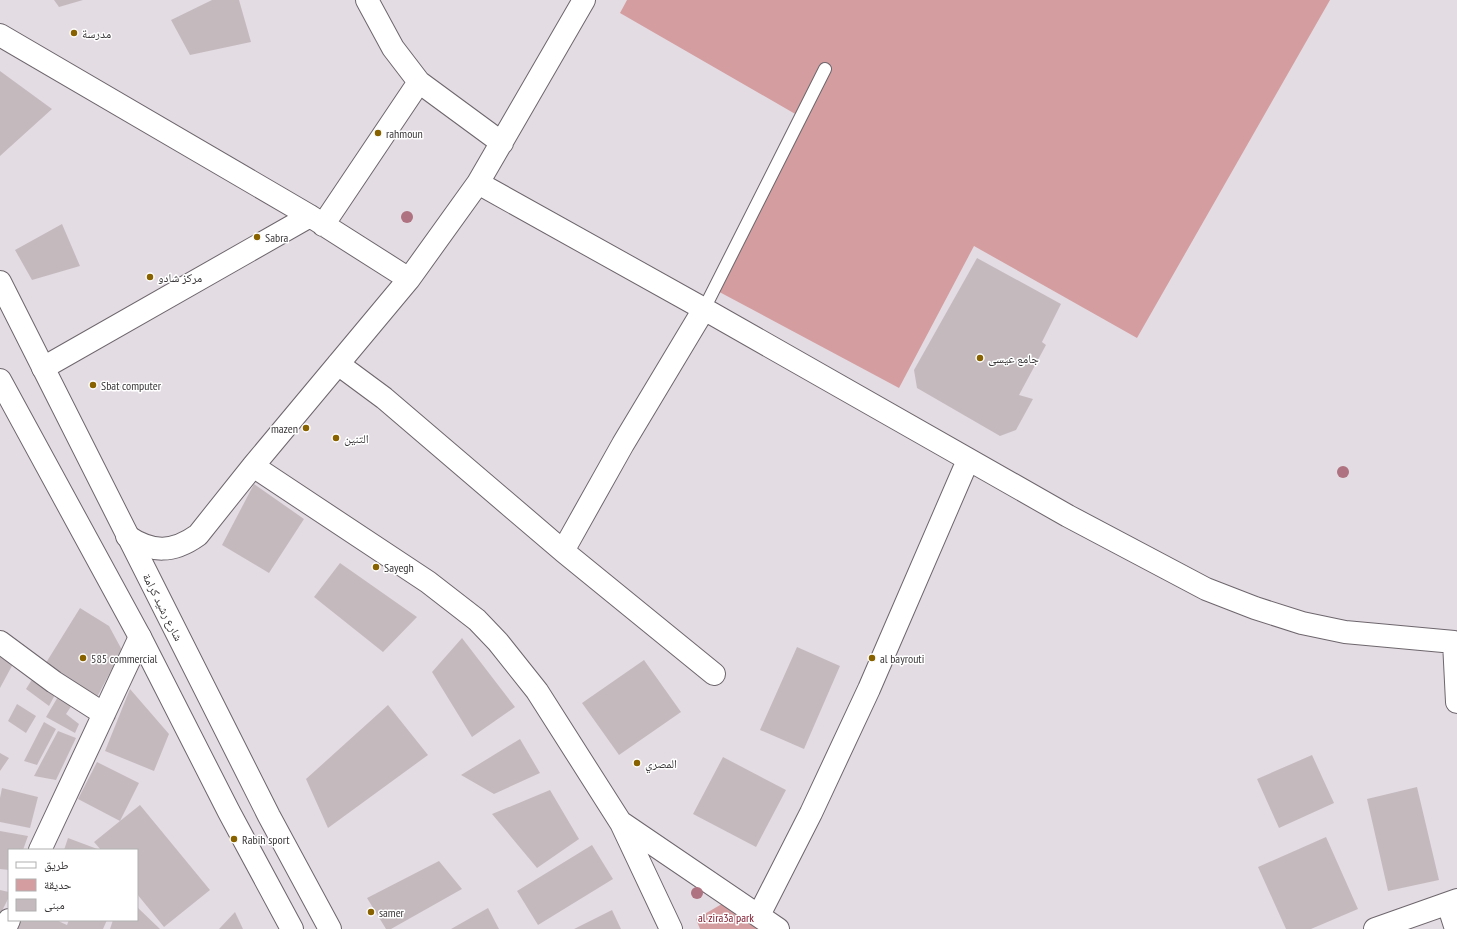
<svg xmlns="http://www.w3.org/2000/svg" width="1457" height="929" font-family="'PT Sans Narrow','Noto Naskh Arabic',sans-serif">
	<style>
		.green { fill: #d49ea1 }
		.building { fill: #c4babe }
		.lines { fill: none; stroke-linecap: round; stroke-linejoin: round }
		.service-casing { stroke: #6d666c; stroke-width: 14 }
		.minor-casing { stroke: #6d666c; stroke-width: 24 }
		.tertiary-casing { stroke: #6d666c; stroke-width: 24 }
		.service { stroke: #fff; stroke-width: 12 }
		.minor { stroke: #fff; stroke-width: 22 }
		.tertiary { stroke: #fff; stroke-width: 22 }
		.tree { fill: #ae7281 }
		.poi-dot { fill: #896200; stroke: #fff; stroke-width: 1.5 }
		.labels { text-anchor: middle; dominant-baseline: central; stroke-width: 3; stroke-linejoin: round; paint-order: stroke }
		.poi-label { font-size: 12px; fill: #393638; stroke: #fff; text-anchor: start }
		.street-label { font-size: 12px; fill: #393638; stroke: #fff }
		.park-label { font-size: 12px; fill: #811b30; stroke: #fff }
	</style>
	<rect width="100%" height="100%" fill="#e4dce3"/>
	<path class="green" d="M627 0H1330L1137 338 974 246 899 388 710 287 797 115 620 13Z
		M727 901 764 929H700L696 919Z"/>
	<path class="building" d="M54 0H83L59 7Z
		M212 0H239L251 42 190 55 171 20Z
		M0 71 52 109 0 156Z
		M62 224 80 266 32 280 15 250Z
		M977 258 1061 304 1042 342 1046 345 1019 395 1033 399 1016 430 1000 436 917 388 914 370Z
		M254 484 304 519 269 573 222 545Z
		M340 563 417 617 383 652 314 597Z
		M80 608 109 626 122 650 96 699 44 666Z
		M462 638 515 707 472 737 432 672Z
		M797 647 840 666 804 749 760 730Z
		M0 656 13 664 0 688Z
		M644 660 681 712 619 755 582 703Z
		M36 673 57 691 49 706 26 689Z
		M130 689 169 734 154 771 105 751Z
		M59 695 74 702 66 714 79 724 75 733 46 717Z
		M17 704 36 716 26 733 8 721Z
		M388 705 428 755 328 828 306 779Z
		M44 722 56 729 37 765 24 761Z
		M58 731 76 738 56 780 34 776Z
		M520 739 540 773 494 794 461 775Z
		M0 753 9 758 0 771Z
		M1312 755 1334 803 1279 828 1257 779Z
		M723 757 786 790 756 847 693 814Z
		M97 762 139 783 120 821 140 805 210 890 164 927 137 894V850H101L94 842 120 821 78 799Z
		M1417 787 1439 880 1388 891 1367 799Z
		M2 788 38 797 30 828 0 822V798Z
		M550 790 579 839 537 868 492 814Z
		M0 831 28 836 23 850H9V870L0 869Z
		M1326 837 1358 909 1311 929H1286L1258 867Z
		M68 838 100 850H64Z
		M592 845 613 879 538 925 517 891Z
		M439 861 462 889 391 929H386L367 898Z
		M0 890 9 892V897L0 915Z
		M137 907 160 929H110L113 920H137Z
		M488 908 499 929H451Z
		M612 910 621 929H574Z
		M235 912 243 929H219Z
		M21 920H56L67 925 69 920H107L103 929H17Z"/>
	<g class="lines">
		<g class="service-casing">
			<path id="service" d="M704 309 825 69"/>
		</g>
		<g class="minor-casing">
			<path id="minor" d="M367 0 393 48 419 82 502 143
				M0 35 310 216 409 279
				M478 183 704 309 1068 516 1206 589 1255 608 1302 623 1345 632 1454 642 1457 702
				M323 225 419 82
				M338 364 384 398 563 551 714 674
				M43 368 310 216
				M253 466 428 582 477 620 498 642 537 691 621 823 671 929
				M127 536C152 553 173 553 198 535L253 466 409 279 478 183 584 0
				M563 551 623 444 704 309
				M0 642 54 682 104 714
				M622 823 778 929
				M40 850 140 637
				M1448 904 1456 929
				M759 915 811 813 869 689 968 460
				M5 929 9 920
				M1375 929 1457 900"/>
		</g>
		<g class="tertiary-casing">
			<path id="tertiary" d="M0 282 269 816 330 929
				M0 380 140 637 229 812 292 929"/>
		</g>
		<use href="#service" class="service"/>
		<use href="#minor" class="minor"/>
		<use href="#tertiary" class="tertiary"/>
	</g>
	<g class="tree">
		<circle cx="407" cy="217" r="6"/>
		<circle cx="1343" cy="472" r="6"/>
		<circle cx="697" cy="893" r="6"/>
	</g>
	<g class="poi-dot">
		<circle cx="74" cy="33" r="4"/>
		<circle cx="378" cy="133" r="4"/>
		<circle cx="257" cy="237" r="4"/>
		<circle cx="150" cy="277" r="4"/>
		<circle cx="980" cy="358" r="4"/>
		<circle cx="93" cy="385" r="4"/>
		<circle cx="306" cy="428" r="4"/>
		<circle cx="336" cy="438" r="4"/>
		<circle cx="376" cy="567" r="4"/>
		<circle cx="83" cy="658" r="4"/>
		<circle cx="872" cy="658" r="4"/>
		<circle cx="637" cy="763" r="4"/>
		<circle cx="234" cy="839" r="4"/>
		<circle cx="371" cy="912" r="4"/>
	</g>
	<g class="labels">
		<g class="poi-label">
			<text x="82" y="33">مدرسة</text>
			<text x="386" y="133">rahmoun</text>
			<text x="265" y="237">Sabra</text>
			<text x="158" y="277">مركز شادو</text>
			<text x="988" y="358">جامع عيسى</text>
			<text x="101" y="385">Sbat computer</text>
			<text x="298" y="428" text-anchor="end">mazen</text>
			<text x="344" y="438">التنين</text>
			<text x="384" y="567">Sayegh</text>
			<text x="91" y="658">585 commercial</text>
			<text x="880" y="658">al bayrouti</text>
			<text x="645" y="763">المصري</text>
			<text x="242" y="839">Rabih sport</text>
			<text x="379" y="912">samer</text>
		</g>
		<g class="street-label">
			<text transform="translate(163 607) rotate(63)">شارع رشيد كرامة</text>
		</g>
		<g class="park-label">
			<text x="726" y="917">al zira3a park</text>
		</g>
	</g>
	<rect x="8" y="849" width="130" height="72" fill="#ffffff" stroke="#b0afaf"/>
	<rect x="16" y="862" width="20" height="6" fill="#ffffff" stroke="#b0afaf"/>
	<text x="44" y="869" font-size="12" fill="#393638">طريق</text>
	<rect x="16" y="879" width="20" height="12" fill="#d49ea1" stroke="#b0afaf"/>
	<text x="44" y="889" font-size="12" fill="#393638">حديقة</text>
	<rect x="16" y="899" width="20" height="12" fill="#c4babe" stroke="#b0afaf"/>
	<text x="44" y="909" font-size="12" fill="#393638">مبنى</text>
</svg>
